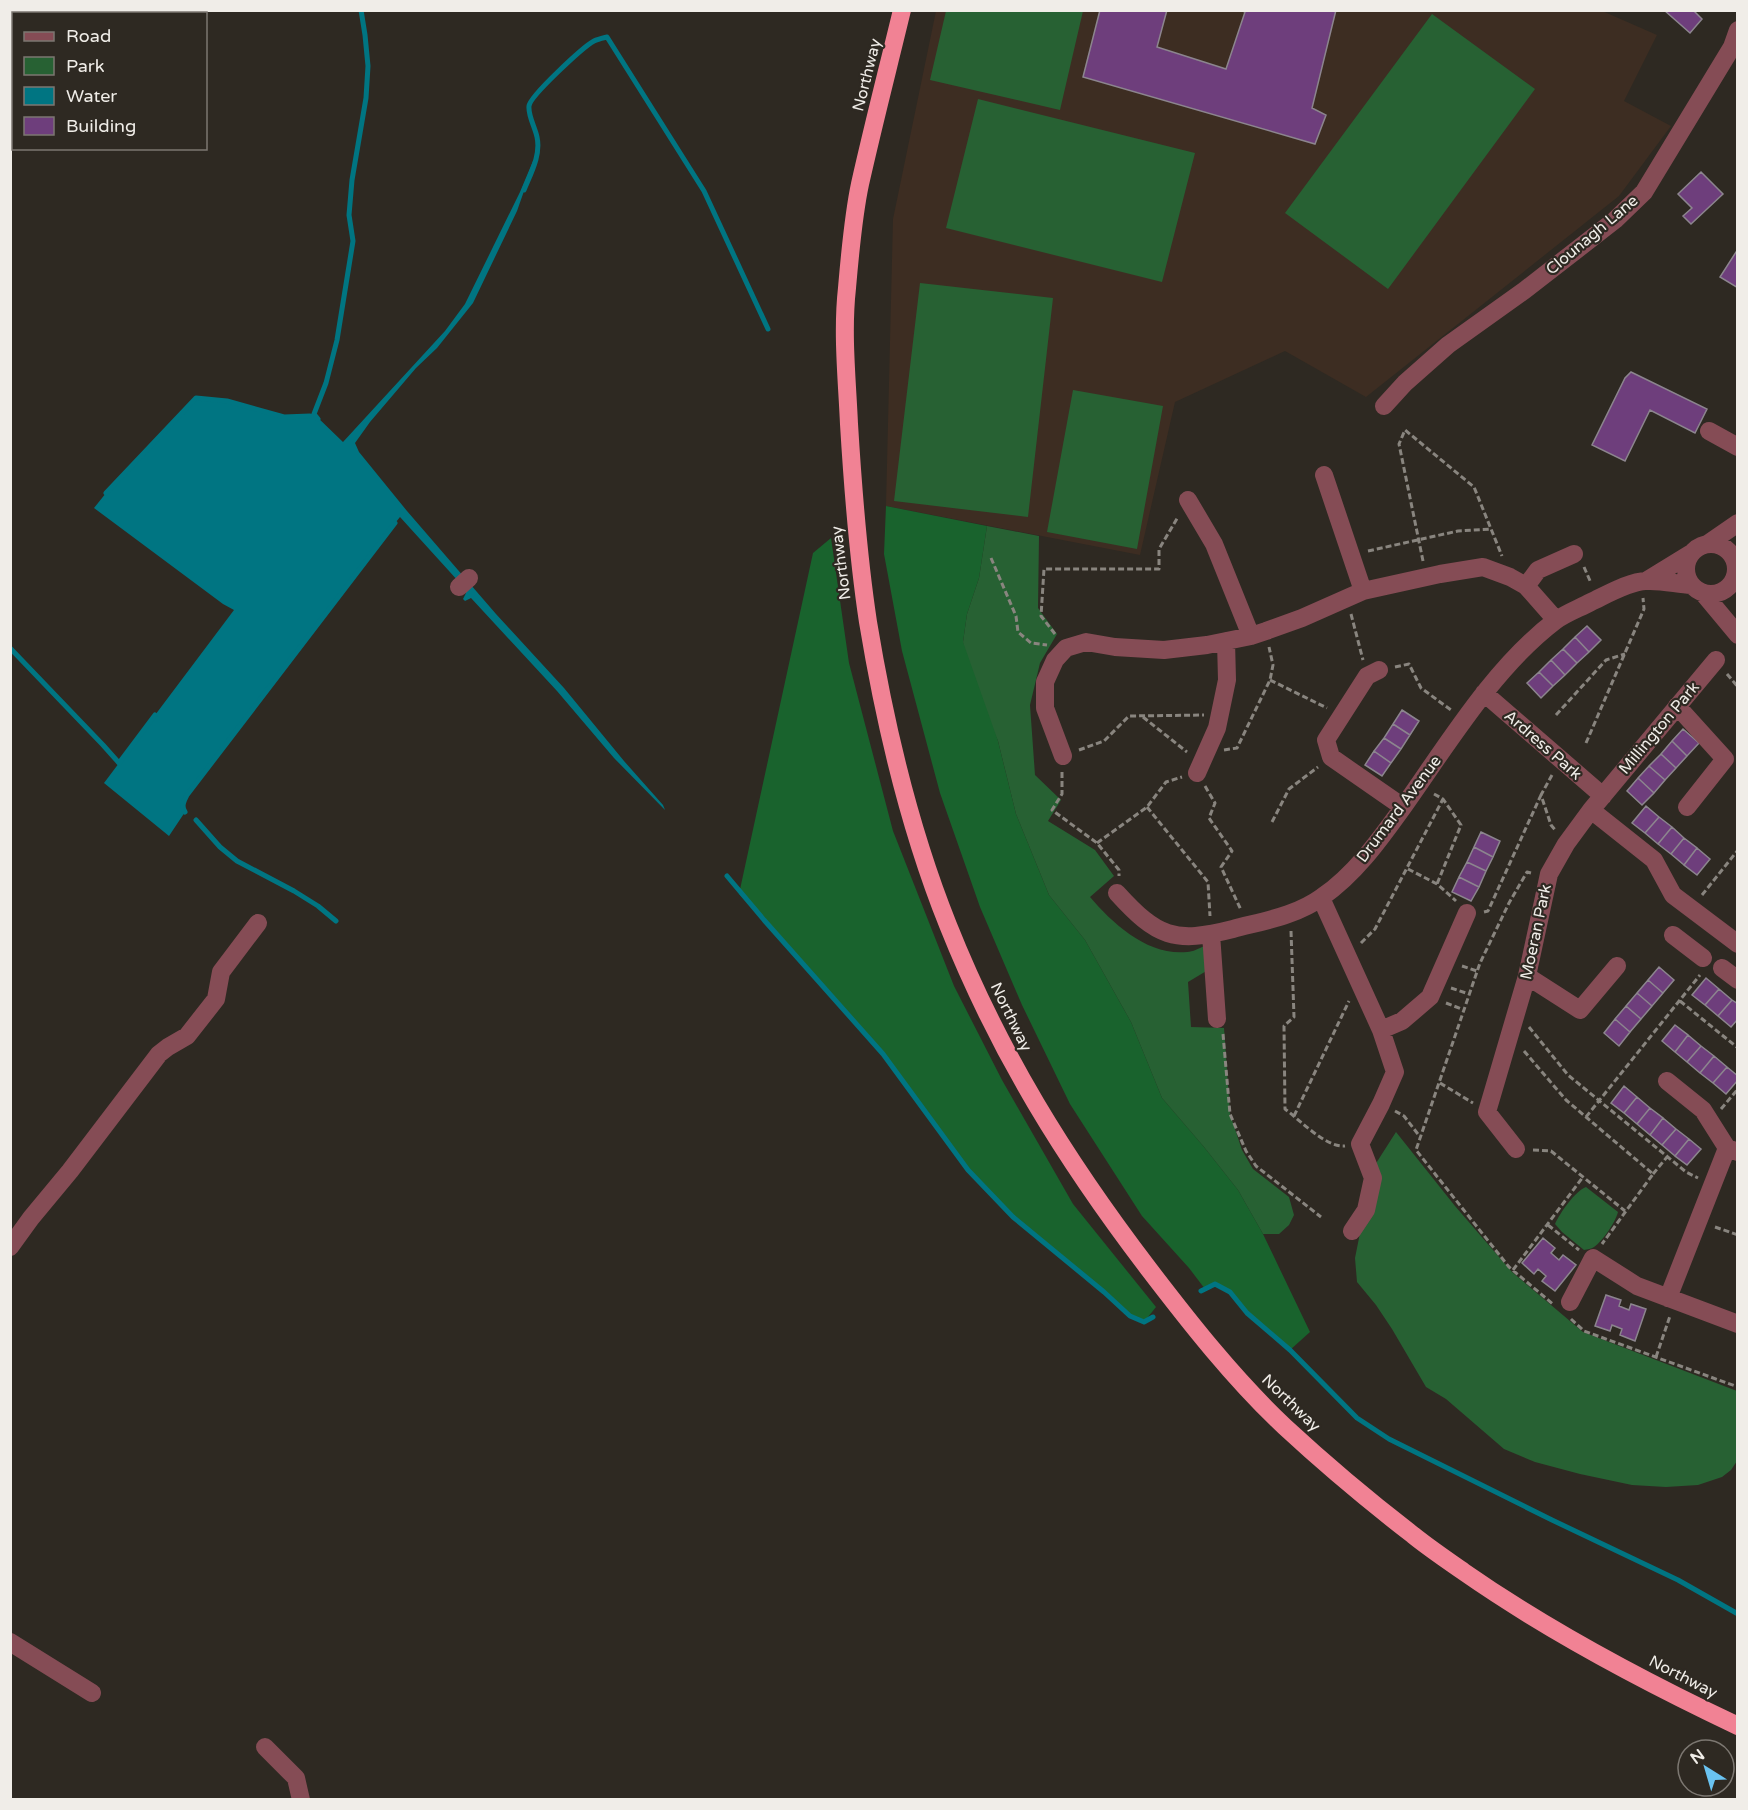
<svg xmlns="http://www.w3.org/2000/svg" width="1748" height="1810" font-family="'Varela Round',sans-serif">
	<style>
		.education { fill: #3d2d22 }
		.green { fill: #276133 }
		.forest { fill: #19632d }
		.water { fill: #007582 }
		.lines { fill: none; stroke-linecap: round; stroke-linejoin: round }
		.stream { stroke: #007582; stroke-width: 5 }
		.building { fill: #6e3e7c; stroke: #8c858e; stroke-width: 1.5 }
		.path { stroke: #89857f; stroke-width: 3; stroke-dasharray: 6 3; stroke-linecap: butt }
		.minor { stroke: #854c55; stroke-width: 18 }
		.highway { stroke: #f18294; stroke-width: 18 }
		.labels { text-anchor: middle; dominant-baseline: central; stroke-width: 4.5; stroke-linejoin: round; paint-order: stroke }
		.street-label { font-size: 16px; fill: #f0ede8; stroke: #2e2922 }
	</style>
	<rect width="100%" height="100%" fill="#2e2922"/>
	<path class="education" d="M1600 10 1657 35 1624 101 1671 126 1619 196 1366 397 1285 351 1175 402 1140 555 886 506 893 219 936 11Z"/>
	<path class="green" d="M946 11H1083L1060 110 930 80Z
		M1432 14 1535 89 1388 289 1285 213Z
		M978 99 1195 153 1162 282 946 228Z
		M920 283 1053 298 1028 517 894 501Z
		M1073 390 1163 406 1137 549 1047 532Z
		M987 526 1039 536 1038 608 1057 634 1040 663 1030 705 1035 775 1061 800 1048 821 1095 850 1114 876 1090 897C1113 924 1148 956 1187 952 1193 952 1199 948 1205 946L1208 970 1188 982 1191 1027 1224 1028 1230 1114 1242 1150 1253 1169 1289 1197 1294 1215 1289 1225 1279 1234H1263L1238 1190 1204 1147 1162 1098 1131 1022 1085 940 1049 895 1016 814 998 741 966 671 963 642 967 614 979 578Z
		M1396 1132 1455 1206 1512 1272 1583 1332 1737 1391V1461L1731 1470 1722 1477 1698 1485 1666 1487 1632 1485 1580 1474 1535 1462 1504 1449 1446 1399 1426 1387 1392 1329 1376 1305 1357 1282 1355 1258 1373 1168Z
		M1586 1187 1618 1212C1616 1221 1603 1241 1594 1247 1591 1249 1588 1249 1584 1250L1562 1232 1555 1224C1560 1213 1575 1191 1586 1187Z"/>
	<path class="forest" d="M886 506 987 526 979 578 967 614 963 642 998 741 1016 814 1049 895 1085 940 1131 1022 1162 1098 1204 1147 1238 1190 1263 1234 1310 1332 1290 1350 1247 1313 1230 1292 1215 1284 1205 1289 1189 1268 1142 1216 1070 1104 1022 1005 980 907 940 793 902 651 884 554Z
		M831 538 849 663 893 831 954 986 1002 1080 1073 1204 1156 1307 1144 1322 1130 1316 1103 1292 1013 1217 968 1170 883 1054 739 894 813 553Z"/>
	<path class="water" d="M536 157 517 211 473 303 437 348 416 368 370 422 355 443 359 452 407 511 496 614 564 688 624 761 663 805 665 810 614 758 557 691 471 598 465 601 463 599 466 593 459 582 400 517 368 557 187 795C184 801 181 805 185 812L169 836 104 783 234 610 223 604 94 508 106 493 196 398C207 399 219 399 230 402 253 407 291 424 314 414L343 442 445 331 465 304 520 192 533 161Z"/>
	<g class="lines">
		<path class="stream" d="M524 190C531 173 541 155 537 137 535 127 528 116 529 106 530 96 583 47 594 41 598 39 603 38 607 37L704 191 768 329
			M318 419 314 414 326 383 337 340 353 241 349 215 352 180 366 98 368 66 365 35 361 10
			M106 493 196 398 227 401 284 417 310 416
			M10 648 103 745 119 763 155 715
			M185 812C181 806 184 801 187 795L395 523
			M196 820 220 847 237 861 294 891 318 906 336 921
			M727 876 764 920 883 1054 968 1170 1013 1217 1104 1292 1130 1316 1144 1322 1153 1317
			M1201 1291 1215 1284 1230 1292 1247 1313 1290 1350 1357 1418 1389 1439 1552 1520 1678 1580 1738 1614"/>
	</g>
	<path class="building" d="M1100 10H1167L1157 47 1226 69 1245 12 1240 10H1336L1312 108 1326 115 1315 144 1083 77Z
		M1664 10H1693L1702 19 1690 33Z
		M1701 172 1723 194 1691 224 1683 216 1692 208 1678 194Z
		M1738 249V288L1720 277Z
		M1631 372 1707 409 1695 433 1650 410 1625 461 1592 445 1625 378Z
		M1587 626 1601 640 1589 652 1575 637Z
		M1575 637 1589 652 1577 663 1563 649Z
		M1563 649 1577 663 1565 675 1551 660Z
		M1551 660 1565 675 1553 686 1539 672Z
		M1539 672 1553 686 1541 698 1527 683Z
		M1402 710 1419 721 1410 735 1393 724Z
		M1393 724 1410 735 1401 749 1384 738Z
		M1683 729 1699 743 1687 756 1672 741Z
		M1384 738 1401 749 1391 763 1374 751Z
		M1672 741 1687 756 1676 768 1661 754Z
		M1374 751 1391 763 1382 776 1365 765Z
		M1661 754 1676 768 1665 780 1649 766Z
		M1649 766 1665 780 1654 793 1638 778Z
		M1638 778 1654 793 1642 805 1627 791Z
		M1646 806 1659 817 1645 833 1632 823Z
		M1659 817 1672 827 1658 844 1645 833Z
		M1672 827 1684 838 1671 854 1658 844Z
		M1481 832 1500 841 1493 857 1474 847Z
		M1684 838 1697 848 1684 865 1671 854Z
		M1474 847 1493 857 1486 871 1467 862Z
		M1697 848 1710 859 1697 875 1684 865Z
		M1467 862 1486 871 1479 887 1459 877Z
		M1459 877 1479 887 1471 901 1452 892Z
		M1659 967 1674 980 1663 993 1648 980Z
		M1706 978 1719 989 1705 1005 1692 995Z
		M1648 980 1663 993 1652 1006 1637 993Z
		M1719 989 1732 1000 1718 1016 1705 1005Z
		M1637 993 1652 1006 1641 1019 1626 1006Z
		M1732 1000 1738 1004V1019L1731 1027 1718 1016Z
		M1626 1006 1641 1019 1630 1032 1615 1019Z
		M1615 1019 1630 1032 1619 1046 1604 1033Z
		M1675 1025 1688 1035 1675 1052 1662 1041Z
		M1688 1035 1701 1046 1687 1062 1675 1052Z
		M1701 1046 1714 1056 1700 1073 1687 1062Z
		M1714 1056 1727 1067 1713 1083 1700 1073Z
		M1727 1067 1738 1076V1080L1726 1094 1713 1083Z
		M1624 1086 1637 1097 1624 1113 1611 1103Z
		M1637 1097 1650 1108 1637 1124 1624 1113Z
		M1650 1108 1663 1118 1650 1135 1637 1124Z
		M1663 1118 1676 1129 1662 1145 1650 1135Z
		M1676 1129 1689 1139 1675 1156 1662 1145Z
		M1689 1139 1701 1149 1687 1165 1675 1156Z
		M1543 1238 1555 1248 1551 1253 1559 1260 1563 1255 1576 1265 1555 1291 1542 1281 1546 1276 1538 1269 1534 1274 1522 1263Z
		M1606 1295 1621 1300 1619 1306 1629 1310 1631 1304 1646 1309 1635 1341 1620 1335 1622 1329 1612 1325 1610 1331 1595 1326Z"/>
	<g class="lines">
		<path class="path" d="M1368 551 1458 531 1491 529
			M991 558 1016 616 1018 632 1031 643 1047 645
			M1423 561 1399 444 1405 430 1474 487 1502 556
			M1584 567 1591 583
			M1351 614 1363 660
			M1055 634 1041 616 1044 569H1159V549L1178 517
			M1395 667 1409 664 1421 688 1451 710
			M1727 674 1738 687
			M1270 680 1327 708
			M1556 715 1606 660 1625 654
			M1143 717 1187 752
			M1586 743 1644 609 1643 598
			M1079 750 1104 741 1129 716 1204 715
			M1224 750 1237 748 1270 680 1273 665 1269 647
			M1062 772V794L1052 810 1097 843 1119 870V876
			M1552 775 1541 795 1551 825 1556 831
			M1205 786 1215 803 1209 818 1232 851 1221 867 1241 910
			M1434 794 1443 799 1461 825 1437 884
			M1147 807 1208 882 1210 916
			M1272 822 1289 789 1318 767
			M1097 843 1147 807 1166 782 1182 777
			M1408 869 1437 884 1456 901
			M1531 873 1527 872 1509 903 1480 963 1416 1150 1509 1267 1554 1305
			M1702 895 1738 850
			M1484 912 1488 911 1541 795
			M1291 931 1294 1017 1284 1026 1285 1109C1300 1120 1326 1148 1345 1146
			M1361 943 1375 929 1443 799
			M1462 966 1477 971
			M1451 988 1469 994
			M1680 1001 1738 1048
			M1446 1003 1464 1010
			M1529 1027 1568 1075 1686 1172 1698 1178
			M1223 1034 1230 1114 1246 1151 1256 1166 1321 1217
			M1524 1051 1566 1100 1653 1174 1602 1244
			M1440 1083 1473 1103
			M1721 1109 1738 1089
			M1395 1111 1404 1116 1421 1138
			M1294 1116 1349 1001
			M1586 1117 1700 975
			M1533 1150 1551 1151 1625 1211
			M1653 1174 1667 1157
			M1548 1225 1579 1250
			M1715 1227 1738 1235
			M1513 1270 1583 1177
			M1571 1319 1584 1331 1738 1387
			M1656 1357 1670 1316"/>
		<path class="minor" d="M1384 406 1405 383 1448 345 1525 290 1615 220 1644 192 1732 47 1738 30
			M1709 431 1738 447
			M1324 475 1363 591
			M1188 500 1214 544 1251 636
			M1709 543 1738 523
			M1686 569a25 25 0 1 1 50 0a25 25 0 1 1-50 0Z
			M1646 581 1690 554
			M1526 586 1538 570 1574 554
			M459 587 469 578
			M1703 593 1738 635
			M1379 670 1367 676 1326 740 1331 757 1403 807
			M1484 693 1603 796
			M1677 706 1725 759 1687 807
			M1063 756 1045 708V682L1055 660 1066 648 1086 642 1115 647 1164 650 1207 645 1251 636 1266 631 1302 618 1363 591 1440 574 1483 567 1510 577 1526 586 1556 620
			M1197 773 1217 728 1227 680 1226 641
			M1591 810 1654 860 1673 895 1738 944
			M1117 893C1157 937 1174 944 1233 929 1263 921 1296 916 1322 897 1354 875 1378 842 1401 810 1446 747 1493 668 1555 621 1566 613 1580 608 1591 602 1606 595 1630 581 1646 581 1661 580 1676 584 1691 585
			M1321 898 1381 1030 1395 1072 1381 1104 1360 1144 1373 1178 1366 1210 1352 1231
			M1211 934 1217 1019
			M1673 935 1703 958
			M1722 968 1738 980
			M1527 976 1580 1010 1617 966
			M1381 1030 1402 1021 1430 997 1467 913
			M1667 1081 1703 1110 1727 1148
			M1516 1149 1487 1112 1527 976 1549 874 1566 844 1591 810 1716 660
			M10 1247 31 1218 70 1171 159 1054 168 1047 187 1036 216 999 221 972 258 923
			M1668 1298 1727 1148 1738 1152
			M1570 1302 1593 1258 1637 1286 1738 1324
			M10 1642 92 1693
			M265 1747 296 1778 301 1800"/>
		<path class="highway" d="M902 10C888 68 873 126 860 184 853 217 850 253 847 288 842 333 847 379 849 424 853 490 858 556 868 622 885 725 909 828 948 925 999 1053 1065 1159 1148 1268 1190 1323 1234 1379 1285 1427 1326 1465 1369 1501 1413 1535 1429 1548 1447 1560 1464 1572 1550 1632 1643 1681 1738 1726"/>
	</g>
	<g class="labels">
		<g class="street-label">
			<text transform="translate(867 75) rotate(-76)">Northway</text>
			<text transform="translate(1592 235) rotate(-40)">Clounagh Lane</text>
			<text transform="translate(841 563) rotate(-97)">Northway</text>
			<text transform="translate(1659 728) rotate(-50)">Millington Park</text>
			<text transform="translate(1543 745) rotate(41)">Ardress Park</text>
			<text transform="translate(1399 809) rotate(-53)">Drumard Avenue</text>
			<text transform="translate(1536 932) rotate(-78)">Moeran Park</text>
			<text transform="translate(1011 1017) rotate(64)">Northway</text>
			<text transform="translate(1291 1403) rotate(44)">Northway</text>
			<text transform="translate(1683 1677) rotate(27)">Northway</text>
		</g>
	</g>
	<rect width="1748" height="1810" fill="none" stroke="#f0ede8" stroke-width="24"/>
	<rect x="12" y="12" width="195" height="138" fill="#2e2922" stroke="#7c7771" stroke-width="1.5"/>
	<rect x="24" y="32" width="30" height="9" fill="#854c55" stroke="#7c7771" stroke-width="1.5"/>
	<text x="66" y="42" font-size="18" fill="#f0ede8">Road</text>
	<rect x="24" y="57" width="30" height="18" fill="#276133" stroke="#7c7771" stroke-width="1.5"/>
	<text x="66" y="72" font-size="18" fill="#f0ede8">Park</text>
	<rect x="24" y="87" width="30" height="18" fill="#007582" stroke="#7c7771" stroke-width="1.5"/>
	<text x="66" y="102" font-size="18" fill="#f0ede8">Water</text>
	<rect x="24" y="117" width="30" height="18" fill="#6e3e7c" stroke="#7c7771" stroke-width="1.5"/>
	<text x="66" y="132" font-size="18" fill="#f0ede8">Building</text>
	<g transform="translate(1706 1768) rotate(323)"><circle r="28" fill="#2e2922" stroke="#7c7771" stroke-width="1.5"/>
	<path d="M0-4.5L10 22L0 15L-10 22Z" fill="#6ac3f1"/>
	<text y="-9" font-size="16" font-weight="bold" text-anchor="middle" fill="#f0ede8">N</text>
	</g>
</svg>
